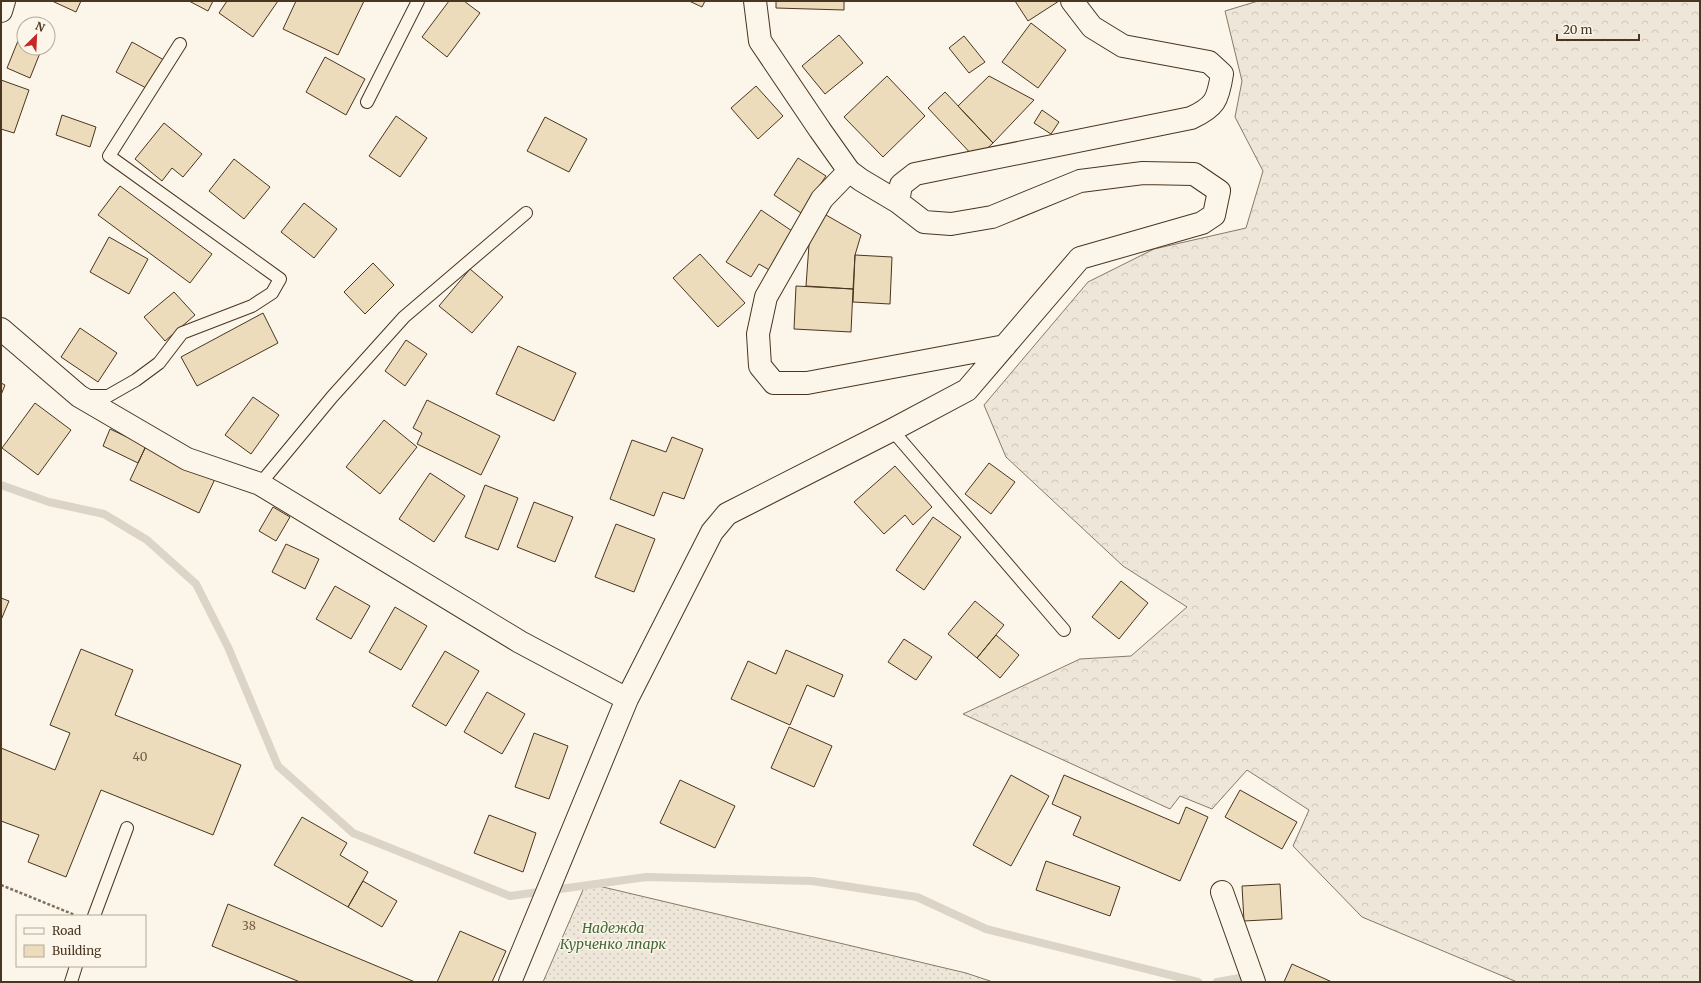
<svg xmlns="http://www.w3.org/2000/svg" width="1701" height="983" font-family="Merriweather,serif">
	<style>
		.grass { fill: url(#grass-dots); stroke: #887966 }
		.forest { fill: url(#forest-crowns); stroke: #887966 }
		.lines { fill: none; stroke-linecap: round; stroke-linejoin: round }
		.stream { stroke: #dcd4c6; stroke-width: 8 }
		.building { fill: #ecdcbc; stroke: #4a3520 }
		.lane-casing { stroke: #4a3520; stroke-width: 14 }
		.street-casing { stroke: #4a3520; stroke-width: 24 }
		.path { stroke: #7f6f5c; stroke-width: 2.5; stroke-dasharray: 3 2; stroke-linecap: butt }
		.lane { stroke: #fbf6e9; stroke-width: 12 }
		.street { stroke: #fbf6e9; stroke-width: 22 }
		.labels { text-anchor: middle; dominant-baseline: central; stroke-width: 3; stroke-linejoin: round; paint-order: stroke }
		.number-label { font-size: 12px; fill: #725f47 }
		.park-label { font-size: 14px; font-style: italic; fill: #436837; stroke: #fbf6e9 }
	</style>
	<defs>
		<pattern id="grass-dots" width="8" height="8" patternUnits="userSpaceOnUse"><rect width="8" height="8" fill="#ede6d9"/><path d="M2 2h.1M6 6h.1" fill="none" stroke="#cdc6ba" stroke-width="1.8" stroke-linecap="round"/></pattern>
		<pattern id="forest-crowns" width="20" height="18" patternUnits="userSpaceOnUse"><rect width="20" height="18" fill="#ede6d9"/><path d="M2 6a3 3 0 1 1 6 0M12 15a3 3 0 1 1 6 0" fill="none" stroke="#cdc6ba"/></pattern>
	</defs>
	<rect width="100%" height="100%" fill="#fbf6e9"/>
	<path class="grass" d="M586 883 966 973 993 982H543Z"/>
	<path class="forest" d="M1258 1H1700V982H1517L1362 917 1293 846 1309 810 1247 770 1212 809 1180 796 1170 809 963 714 1080 659 1131 656 1187 607 1123 566 1006 457 984 405 1088 282 1154 249 1246 228 1263 171 1235 117 1242 81 1225 11Z"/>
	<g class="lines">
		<path class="stream" d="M1 485 49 502 104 514 147 540 196 584 228 647 278 766 353 833 510 896 646 877 812 881 917 897 986 929 1198 982
			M1217 982 1251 976"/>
	</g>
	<path class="building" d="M52 1H81L76 12Z
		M189 1H213L208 11Z
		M227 1H278L253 37 219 13Z
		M296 1H364L338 55 283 29Z
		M449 1H464L480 13 447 57 422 37Z
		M689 1H705L702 7Z
		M776 1H844V10L776 8Z
		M1015 1H1059L1028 21Z
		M26 20 35 24H25Z
		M1031 23 1066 50 1038 88 1002 62Z
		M24 26V48H42L30 78 7 68Z
		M839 35 863 63 825 94 802 66Z
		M964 36 985 62 969 73 949 48Z
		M132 42 164 60 148 89 116 72Z
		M325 57 365 79 346 115 306 92Z
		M887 76 925 116 883 157 844 117Z
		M989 76 1034 100 993 143 958 106Z
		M1 80 29 90 14 133 1 129Z
		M756 86 783 116 758 139 731 108Z
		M945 92 993 143 976 159 928 108Z
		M1042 110 1059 122 1051 134 1034 123Z
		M62 115 96 127 90 147 56 135Z
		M396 116 427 138 400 177 369 156Z
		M545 117 587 139 569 172 527 151Z
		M164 123 202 154 183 177 172 168 162 181 135 159Z
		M798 158 826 176 801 213 774 195Z
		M234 159 270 187 244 219 209 191Z
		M120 186 212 254 190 283 98 215Z
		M304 203 337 229 314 258 281 232Z
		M761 210 795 233 771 271 759 264 751 277 726 262Z
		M819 211 861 235 855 255 853 289 806 286 810 231Z
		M109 237 148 259 129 294 90 272Z
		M700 254 745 303 718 327 673 278Z
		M855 255 892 257 890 304 853 302Z
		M373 263 394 285 365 314 344 292Z
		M470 269 503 297 472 333 439 306Z
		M796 286 853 289 851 332 794 329Z
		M174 292 195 315 165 341 144 317Z
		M263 313 278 343 197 386 181 357Z
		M80 328 117 353 98 382 61 357Z
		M406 340 427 354 405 386 385 371Z
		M518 346 576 373 554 421 496 394Z
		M1 383 5 385 1 395Z
		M253 397 279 415 251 454 225 435Z
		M427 400 500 436 481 475 417 444 422 433 413 428Z
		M35 403 71 430 38 475 2 448Z
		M384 420 417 447 380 494 346 467Z
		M110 429 146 446 138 463 103 446Z
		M672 437 703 449 684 499 663 492 654 516 610 499 632 440 666 452Z
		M146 446 215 479 199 513 130 480Z
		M989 463 1015 482 991 514 965 494Z
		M895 466 932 507 913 525 905 515 884 534 854 502Z
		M430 473 465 496 434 542 399 519Z
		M485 485 518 498 498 550 465 537Z
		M534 502 573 517 555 562 517 547Z
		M273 507 290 517 276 541 259 531Z
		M933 517 961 537 924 590 896 570Z
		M616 524 655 539 634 592 595 577Z
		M286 544 319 559 305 589 272 572Z
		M1121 581 1148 603 1119 639 1092 617Z
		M335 586 370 606 351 639 316 619Z
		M1 598 9 601 1 620Z
		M975 601 1004 625 977 658 948 634Z
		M395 607 427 626 401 670 369 652Z
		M996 635 1019 655 1000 678 977 658Z
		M904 639 932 657 916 680 888 662Z
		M81 649 133 670 115 715 241 765 213 835 101 790 66 877 28 862 39 835 1 821V748L55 770 70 733 50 725Z
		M786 650 843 675 834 697 807 685 790 725 731 699 748 661 776 674Z
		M445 651 479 671 446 726 412 706Z
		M487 692 525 714 502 754 464 732Z
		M789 727 832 746 814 787 771 768Z
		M534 733 568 746 549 799 515 787Z
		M1011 775 1049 796 1011 866 973 845Z
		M1064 775 1179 824 1186 807 1208 817 1180 881 1073 835 1081 817 1052 804Z
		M680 780 735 806 715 848 660 823Z
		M1240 790 1297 822 1282 849 1225 817Z
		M489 815 536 833 523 872 474 853Z
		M302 817 347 843 340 855 368 872 348 907 274 865Z
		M1046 861 1120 887 1110 916 1036 890Z
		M363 881 397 901 382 927 348 907Z
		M1280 884 1282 919 1244 921 1242 886Z
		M228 904 415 982H300L212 946Z
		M460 931 506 951 492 982H437Z
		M1292 964 1332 982H1284Z"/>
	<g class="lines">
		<g class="lane-casing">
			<path id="lane" d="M367 102 418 1
				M85 396H108L136 380 159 363 182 333 252 306 272 293 280 279 109 156 180 44
				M892 430 1064 630
				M260 484 332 397 404 317 526 213
				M94 916 127 828
				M71 982 76 966"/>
		</g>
		<g class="street-casing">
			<path id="street" d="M755 1 760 41 820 130 849 171 861 180 898 202
				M1 11 4 1
				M849 171 822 199 766 297 758 334 760 366 774 383H807L1005 346
				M1 329 79 396 187 459 260 484 520 642 627 699
				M1222 892 1254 982
				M510 982 627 699 712 532 727 514 892 430 967 390 1080 258 1202 223 1214 215 1219 191 1194 174 1143 173 1080 181 992 217 951 224 924 222 898 202 901 185 915 174 1191 118C1215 107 1218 100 1222 74L1209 62 1123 46 1092 27 1072 1"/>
		</g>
		<path class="path" d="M1 885 75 915"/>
		<use href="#lane" class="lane"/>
		<use href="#street" class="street"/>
	</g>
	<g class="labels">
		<g class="number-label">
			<text x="140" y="756">40</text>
			<text x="249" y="925">38</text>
		</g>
		<g class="park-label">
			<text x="613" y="928">Надежда<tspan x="613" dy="16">Курченко лпарк</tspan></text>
		</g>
	</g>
	<rect width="1701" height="983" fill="none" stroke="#4a3520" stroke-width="4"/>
	<rect x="16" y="915" width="130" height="52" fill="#fbf6e9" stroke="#b4a999"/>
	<rect x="24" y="928" width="20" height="6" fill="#fbf6e9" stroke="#b4a999"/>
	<text x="52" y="935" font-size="12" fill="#4a3520">Road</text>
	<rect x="24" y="945" width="20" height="12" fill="#ecdcbc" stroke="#b4a999"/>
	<text x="52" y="955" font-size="12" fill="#4a3520">Building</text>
	<g transform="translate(36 36) rotate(24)"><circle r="19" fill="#fbf6e9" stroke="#b4a999"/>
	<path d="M0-3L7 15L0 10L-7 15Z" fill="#c62828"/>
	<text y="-6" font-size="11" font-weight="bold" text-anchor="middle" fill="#4a3520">N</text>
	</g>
	<path d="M1557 34v6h82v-6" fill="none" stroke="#4a3520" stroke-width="2"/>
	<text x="1563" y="34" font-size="12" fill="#4a3520" stroke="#fbf6e9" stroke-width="3" paint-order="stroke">20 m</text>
</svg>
